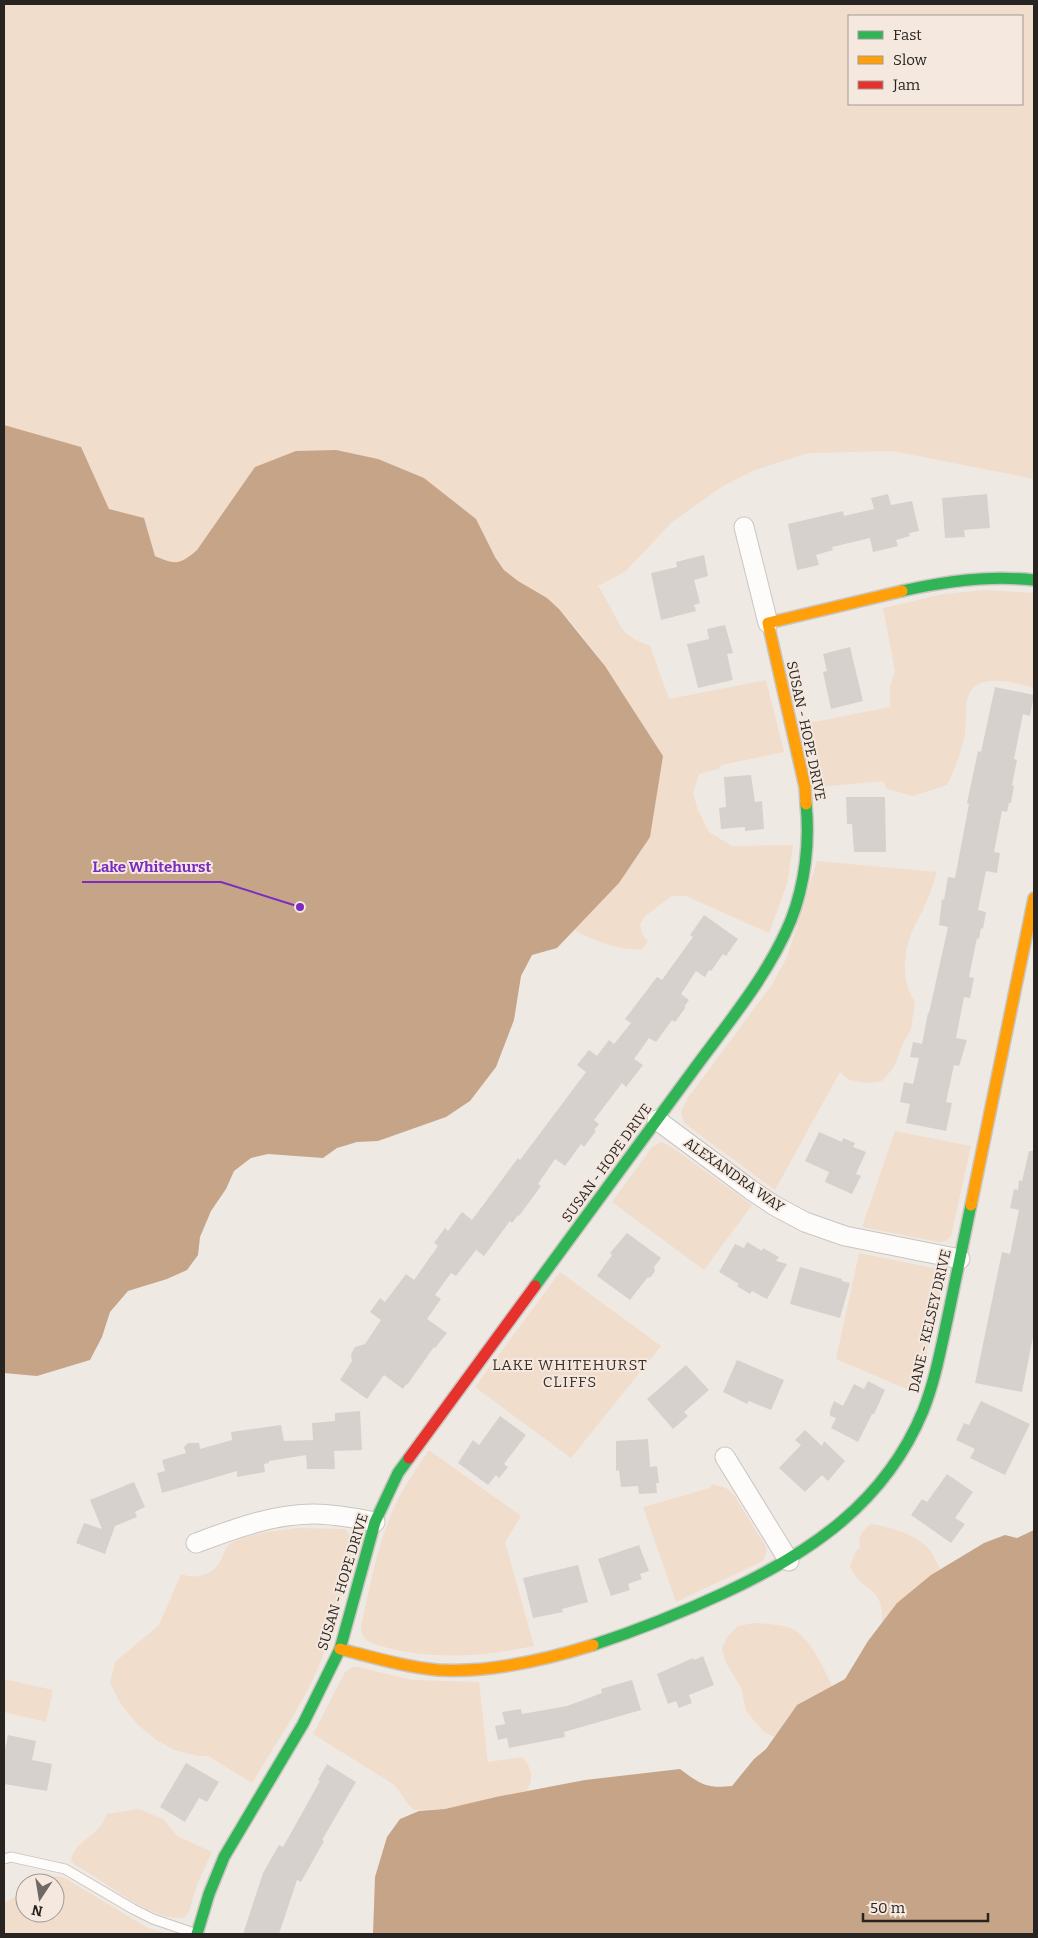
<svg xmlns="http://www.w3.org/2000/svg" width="1038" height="1938" font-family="Bitter,serif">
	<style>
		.green { fill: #f1ddcc; fill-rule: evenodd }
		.water { fill: #c6a488 }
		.building { fill: #d6d1cd }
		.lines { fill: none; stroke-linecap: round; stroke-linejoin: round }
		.lane-casing { stroke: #cac5c1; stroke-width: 11 }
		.street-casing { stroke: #cac5c1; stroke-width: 21 }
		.fast-casing { stroke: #cac5c1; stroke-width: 14 }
		.slow-casing { stroke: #cac5c1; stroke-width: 14 }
		.jam-casing { stroke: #cac5c1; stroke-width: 14 }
		.lane { stroke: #fdfcfb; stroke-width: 9 }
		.street { stroke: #fdfcfb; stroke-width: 19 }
		.fast { stroke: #30b455; stroke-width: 11 }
		.slow { stroke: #ff9f0a; stroke-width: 11 }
		.jam { stroke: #e5322d; stroke-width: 11 }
		.labels { text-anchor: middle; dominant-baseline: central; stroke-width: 4; stroke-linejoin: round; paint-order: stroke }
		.street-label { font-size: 14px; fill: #282421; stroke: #f4e8df }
		.neighbourhood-label { font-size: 15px; letter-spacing: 1px; fill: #3a3129; stroke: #f4e8df }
		.leader { fill: none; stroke: #7b2cbf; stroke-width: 2 }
		.callout-dot { fill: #7b2cbf; stroke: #f4e8df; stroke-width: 2 }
		.callout-label { font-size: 15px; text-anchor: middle; font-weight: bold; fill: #7b2cbf; stroke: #f4e8df; stroke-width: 4; stroke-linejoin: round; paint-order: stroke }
	</style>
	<rect width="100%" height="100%" fill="#efe9e4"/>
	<path class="green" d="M4 4H1034V479L893 451 809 453 755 470 723 486 672 522 626 571 598 586C607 598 617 623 625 632 632 639 641 642 650 646L669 699 766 680 784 752 722 765 718 769 699 774 693 793 698 810 709 832 732 846 793 845 787 884 769 933 686 896H672L645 916 640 925 642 933 648 942 642 949C618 951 596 941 574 930L619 883 663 756C631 706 600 653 559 609 547 597 532 591 518 582 497 566 487 542 476 519L211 532C201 544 189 566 170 563 165 562 160 558 155 556L144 518 109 509 80 447 4 425ZM849 16H1022V104H849Z
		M984 590 1034 593V688C1017 683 979 672 969 694 964 707 967 720 965 733 962 750 955 769 947 785L913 796 887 789 883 781 818 787 813 757 804 724 890 707V687L895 671 883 608 944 594Z
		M817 861 937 872C933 883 930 895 925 905 921 916 913 926 910 937 903 955 902 985 915 1001L911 1030 903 1043 894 1067 882 1081 867 1083 849 1080 840 1072 775 1190 684 1123 681 1112 687 1099 773 983 787 957Z
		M895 1131 971 1146 951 1236 946 1241 939 1242 862 1227Z
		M662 1142 673 1148 752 1205 704 1270 612 1202 652 1147Z
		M859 1253 933 1268 939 1272 942 1283 924 1366 916 1393 836 1359Z
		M560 1272 661 1346 571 1458 475 1387Z
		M429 1450 521 1516 505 1542 534 1646C485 1656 437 1660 388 1648 375 1644 361 1643 361 1627 370 1585 378 1542 396 1503 405 1485 417 1468 429 1450Z
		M712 1484 726 1488 734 1495 766 1547V1553L763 1561 676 1602 643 1507 710 1488Z
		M871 1524C889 1527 912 1533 926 1546 933 1552 936 1561 940 1569L897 1603 882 1622C884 1583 860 1593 850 1566L856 1551 860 1548C858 1537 862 1530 871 1524Z
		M297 1528 345 1529 352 1538 353 1547C344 1581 339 1615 326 1648 309 1696 278 1740 252 1783L208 1756H199L174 1750 155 1739 137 1724 120 1703 110 1683 115 1662 159 1625 181 1574C196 1580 213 1575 221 1560 224 1554 225 1547 231 1543 248 1533 277 1531 297 1528Z
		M754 1623C767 1624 786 1624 796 1631 811 1641 825 1670 832 1686L797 1705 774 1737 763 1731 746 1711 741 1687 726 1663 722 1648 727 1637 738 1626Z
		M352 1667H358L412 1680 479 1682 488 1762 522 1757C532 1768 534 1778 527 1791L445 1809 414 1810C405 1803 402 1792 393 1784L313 1734 345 1672Z
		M4 1679 53 1690 46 1722 4 1712Z
		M139 1809 163 1819 177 1836 212 1852 197 1885 189 1911 185 1917C157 1926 100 1877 75 1865L71 1861C73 1845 92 1837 101 1825 103 1822 105 1818 107 1814Z
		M56 1876 63 1877 148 1928 168 1934H4V1901H8L25 1890V1913H55V1883H36Z"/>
	<path class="water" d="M4 425 81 447 109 509 144 518 155 556C175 565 180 565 197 550L255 467 296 451 336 450 378 459 424 478 476 519 495 557 504 570 518 581 547 598 559 609 605 666 663 756 650 837 619 883 557 948 532 955 521 976 514 1020 496 1067 470 1101 446 1117 378 1141 357 1142 337 1148 323 1158 268 1154 251 1158 234 1171 226 1189 211 1211 200 1237 198 1255 187 1270 167 1279 128 1291 110 1312 102 1337 90 1360 37 1376 4 1373Z
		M1034 1530V1934H373L375 1877 387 1837 400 1819 419 1811 445 1809 496 1797 585 1780 680 1769C700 1784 707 1789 732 1786L754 1759 766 1749 797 1705 845 1679 868 1641 897 1603 931 1575 984 1543 1005 1535 1017 1538Z"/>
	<path class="building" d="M888 494 891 505 912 501 919 531 909 533 910 536 896 540 898 546 873 552 870 538 832 547 833 550 816 555 819 565 797 570 788 524 843 511 844 516 874 509 871 498Z
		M987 494 990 528 964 530 965 537 945 538 942 498Z
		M704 555 708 576 694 580 700 603 694 605 696 611 661 620 651 573 677 567 676 562Z
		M725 625 733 653 727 654 733 680 698 688 687 644 709 639 707 629Z
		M850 647 863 701 831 709 823 672 827 671 823 654Z
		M995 687 1034 695 1030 716 1023 714 1014 759 1017 760 1012 785 1014 786 1011 803H1009L1007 812 1002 811 994 852 1000 853 997 873 986 871 978 910 986 912 983 929 981 928 979 939 977 938 969 977 974 978 970 998 964 997 956 1038 967 1040 959 1066 954 1065 946 1102 952 1103 946 1131 906 1123 910 1104 900 1102 904 1082 913 1084 919 1058 910 1057 913 1042 922 1044 928 1013H929L948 927 939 925 942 899 944 900 948 877 955 878 969 804 967 803 978 751 981 752Z
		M751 775 755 802 762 801 764 829 745 831V827L721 829 719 808 726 807 724 777Z
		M846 797H885L886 852H854L852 824H847Z
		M704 915 738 939 726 956 723 954 711 971 709 970 705 977 696 971 681 994 689 1000 684 1007H686L675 1022 672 1020 656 1042 649 1038 634 1059 643 1065 626 1087 622 1083 594 1120 599 1124 594 1130 596 1131 584 1147 581 1144 565 1166 555 1159 538 1184 541 1186 519 1216 518 1215 512 1223 510 1221 484 1256 476 1250 456 1276 451 1273 435 1295 441 1299 427 1319 447 1333 435 1348 434 1347 407 1385 406 1384 403 1389 384 1375 367 1399 340 1380 352 1361 351 1354 355 1347 365 1344 381 1320 370 1312 380 1298 385 1302 406 1274 414 1280 438 1246 434 1243 445 1228 448 1231 462 1212 472 1220 518 1158 520 1160 586 1072 577 1065 589 1050 597 1056 609 1040 614 1044 631 1023 625 1019 657 977 662 980 693 937 690 935Z
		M819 1132 842 1142 843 1138 855 1143 853 1147 866 1152 856 1174 861 1176 852 1194 825 1182 829 1172 805 1161Z
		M1029 1151H1034V1332L1022 1392 975 1383 1002 1252 1010 1254 1019 1210 1010 1208 1014 1189 1018 1190 1019 1180 1022 1181Z
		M627 1233 661 1258 654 1267 655 1271 651 1277 647 1278 630 1300 597 1276 612 1255 610 1253Z
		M747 1242 762 1251 763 1248 779 1257 776 1261 787 1264 767 1299 752 1291 750 1294 737 1286 739 1284 719 1272 735 1244 744 1248Z
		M800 1267 842 1279V1281L850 1283 840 1318 790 1304Z
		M737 1360 784 1380 771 1410 749 1401 747 1404 723 1392Z
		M686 1365 709 1390 684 1412 688 1416 673 1429 647 1399Z
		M868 1381 885 1390 874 1414H872L858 1442 831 1428 836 1418 830 1416V1411L834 1401 843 1406 854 1384 864 1389Z
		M981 1401 1030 1424 1005 1475 970 1458 975 1449 956 1440 964 1423 969 1425Z
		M360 1411 362 1450 334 1451 335 1469H307L306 1455 269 1461V1463L264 1464 265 1472 237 1477V1471L162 1493 157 1473 165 1471 162 1460 186 1453 184 1447 188 1443H199L200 1449 232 1440 231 1432 281 1425 284 1441 313 1440 312 1423 335 1421V1413Z
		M500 1416 526 1435 504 1464 508 1467 499 1478 496 1475 488 1485 458 1463 473 1440 479 1445Z
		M805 1430 822 1446 824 1441 845 1461 828 1481 822 1475 805 1492 779 1468 801 1445 795 1440Z
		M648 1439 650 1467 657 1466 659 1483H656L657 1493 639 1494 638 1486 621 1487 619 1470 616 1471V1441Z
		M947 1474 973 1492 955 1518 965 1524 951 1543 911 1515 922 1499 927 1502Z
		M134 1482 145 1507 135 1512 137 1517 115 1526 105 1554 76 1543 84 1523 102 1529 90 1500Z
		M639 1545 649 1571 640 1574 642 1579 628 1584 630 1590 611 1596 598 1559Z
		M578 1565 588 1602 562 1609 563 1612 533 1618 523 1578Z
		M703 1656 714 1685 689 1695 692 1703 679 1708 676 1701 668 1704 657 1674 693 1658 694 1660Z
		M632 1680 641 1710 564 1732 565 1737 509 1748 507 1738 498 1740 495 1726 505 1724 502 1712 521 1709 522 1714 567 1706 602 1693 601 1689Z
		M8 1735 36 1741 32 1760 52 1764 47 1791 4 1784V1754Z
		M186 1763 219 1782 207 1802 199 1798 185 1822 160 1807Z
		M327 1764 356 1782 322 1840 324 1841 301 1882 297 1880 279 1934H243L263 1873 279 1845 283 1847 320 1781 318 1780Z"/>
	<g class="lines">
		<g class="lane-casing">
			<path id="lane" d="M4 1859 11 1857 65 1869 133 1909 153 1919 194 1933"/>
		</g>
		<g class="street-casing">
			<path id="street" d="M744 527 768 623
				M657 1120 751 1190 775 1206 805 1222 845 1236 960 1259
				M725 1457 789 1561
				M196 1543C234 1529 272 1514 314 1514 334 1514 355 1518 375 1522"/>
		</g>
		<g class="fast-casing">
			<path id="fast" d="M902 591C946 581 989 575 1034 580
				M535 1286C587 1215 639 1144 692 1072 727 1024 768 976 791 920 805 884 810 842 806 804
				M593 1645C638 1630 681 1613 724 1593 810 1553 885 1503 923 1411 935 1381 941 1348 948 1316 956 1279 963 1242 971 1205
				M197 1934 209 1894 224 1857 303 1724 340 1649 375 1522 398 1473 409 1458"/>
		</g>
		<g class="slow-casing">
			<path id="slow" d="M806 804 805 787 768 623 902 591
				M971 1205 1034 898
				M340 1649C372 1657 405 1667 438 1670 489 1673 545 1660 593 1645"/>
		</g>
		<g class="jam-casing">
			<path id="jam" d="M409 1458 535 1286"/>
		</g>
		<use href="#lane" class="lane"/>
		<use href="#street" class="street"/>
		<use href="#fast" class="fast"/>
		<use href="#slow" class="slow"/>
		<use href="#jam" class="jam"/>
	</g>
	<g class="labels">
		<g class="street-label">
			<text transform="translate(806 731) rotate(78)">SUSAN - HOPE DRIVE</text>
			<text transform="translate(607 1163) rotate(-54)">SUSAN - HOPE DRIVE</text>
			<text transform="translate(734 1175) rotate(35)">ALEXANDRA WAY</text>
			<text transform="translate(930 1321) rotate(-77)">DANE - KELSEY DRIVE</text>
			<text transform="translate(343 1582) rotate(-73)">SUSAN - HOPE DRIVE</text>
		</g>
		<g class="neighbourhood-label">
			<text x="570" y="1365">LAKE WHITEHURST<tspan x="570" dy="17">CLIFFS</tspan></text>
		</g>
	</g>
	<path class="leader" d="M300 907L221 882H82"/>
	<circle class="callout-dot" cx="300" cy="907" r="5"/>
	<g class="callout-label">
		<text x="152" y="872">Lake Whitehurst</text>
	</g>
	<rect width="1038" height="1938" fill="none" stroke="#282421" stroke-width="10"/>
	<rect x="848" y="15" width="175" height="90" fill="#f4e8df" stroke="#a29a93"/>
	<rect x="858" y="31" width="25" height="8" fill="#30b455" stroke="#a29a93"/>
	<text x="893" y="40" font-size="15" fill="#282421">Fast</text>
	<rect x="858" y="56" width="25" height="8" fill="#ff9f0a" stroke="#a29a93"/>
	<text x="893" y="65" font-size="15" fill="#282421">Slow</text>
	<rect x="858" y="81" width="25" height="8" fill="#e5322d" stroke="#a29a93"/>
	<text x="893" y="90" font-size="15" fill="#282421">Jam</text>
	<g transform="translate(40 1898) rotate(192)"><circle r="24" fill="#f4e8df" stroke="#a29a93"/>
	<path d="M0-4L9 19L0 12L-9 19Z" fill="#6e6965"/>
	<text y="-8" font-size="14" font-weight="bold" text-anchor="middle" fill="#282421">N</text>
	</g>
	<path d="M863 1913v8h125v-8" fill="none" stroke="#282421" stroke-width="2.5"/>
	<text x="870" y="1913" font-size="15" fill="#282421" stroke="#f4e8df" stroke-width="4" paint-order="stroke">50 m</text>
</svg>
